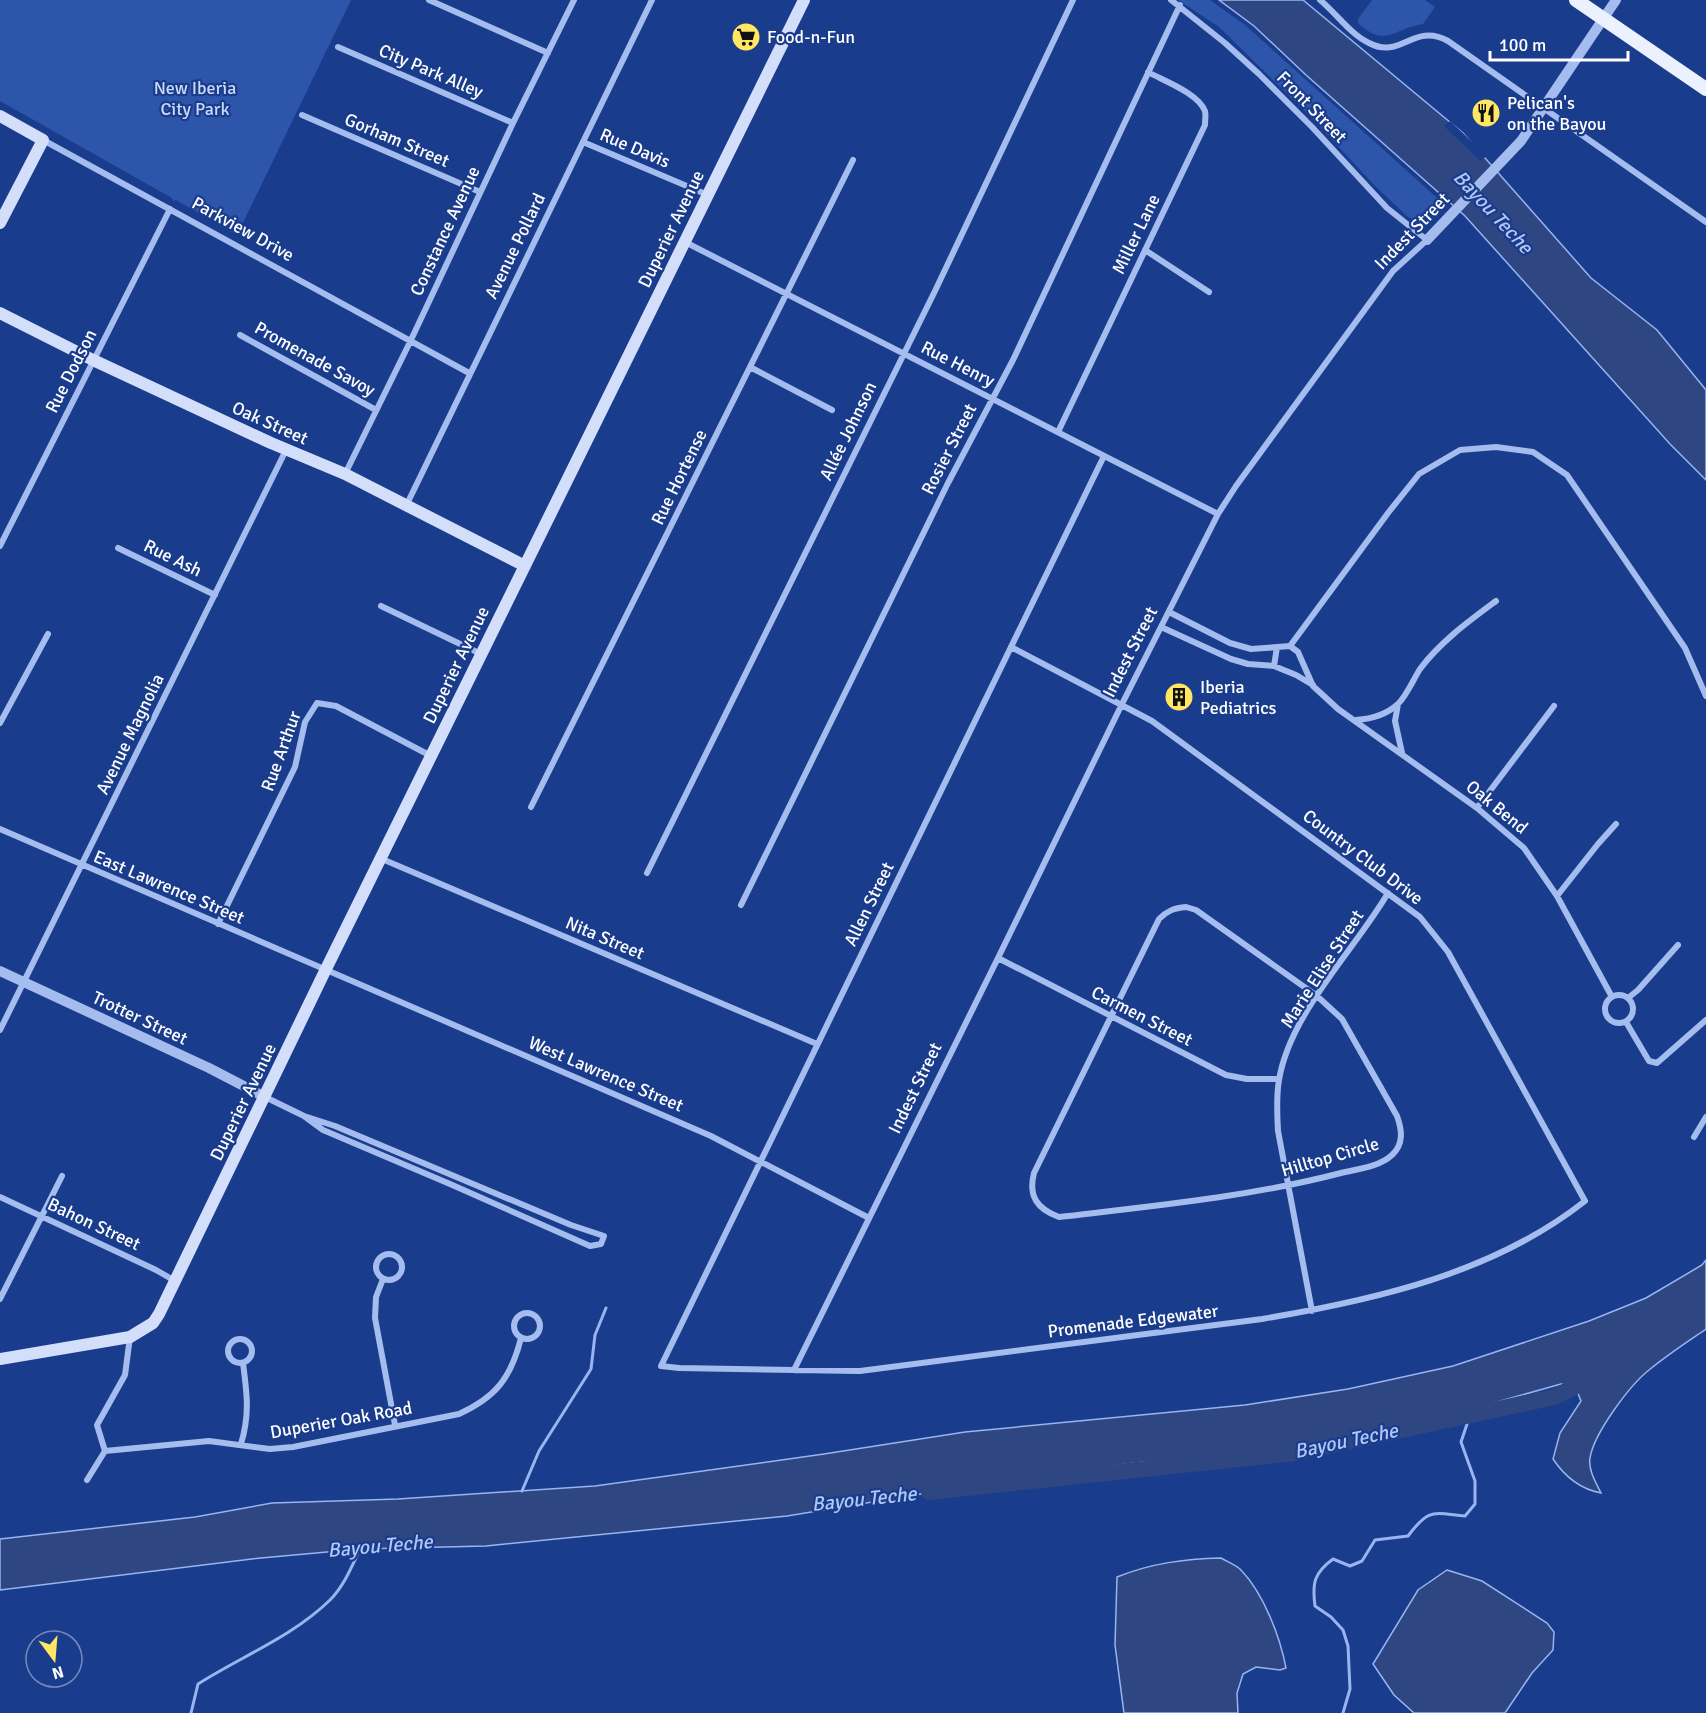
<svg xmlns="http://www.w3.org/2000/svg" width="1706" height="1713" font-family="Signika,sans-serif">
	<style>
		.green { fill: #2d55aa }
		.water { fill: #2e4783; stroke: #98b5f0; stroke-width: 1.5 }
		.pier { fill: #1a3c8c }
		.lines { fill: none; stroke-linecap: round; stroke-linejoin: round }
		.stream { stroke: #98b5f0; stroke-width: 3 }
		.river { stroke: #2e4783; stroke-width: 16 }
		.minor { stroke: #a5bcee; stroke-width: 6 }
		.tertiary { stroke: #a5bcee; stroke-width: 10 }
		.secondary { stroke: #d2defa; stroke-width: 12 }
		.primary { stroke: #ecf1ff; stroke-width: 14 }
		.labels { text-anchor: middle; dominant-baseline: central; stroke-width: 4.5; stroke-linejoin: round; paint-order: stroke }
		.poi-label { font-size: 18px; fill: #fff; stroke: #1a3c8c; text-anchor: start }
		.street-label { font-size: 18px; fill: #fff; stroke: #1a3c8c }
		.park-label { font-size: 18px; fill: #cbdafa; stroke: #1a3c8c }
		.water-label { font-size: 20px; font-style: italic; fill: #b1c7f5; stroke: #1a3c8c }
	</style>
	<rect width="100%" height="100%" fill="#1a3c8c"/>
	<path class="green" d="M0 0H351L237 235 176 200 173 201 172 198 0 101Z
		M1178 0H1210L1245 25 1446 206 1425 225 1408 217 1374 185 1312 118 1219 27Z
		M1372 0H1425L1435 7 1423 24C1394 28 1386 49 1358 23V19Z"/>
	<path class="water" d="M1219 0H1303L1463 133 1591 278 1657 330 1706 390V480L1670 444 1465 216 1306 75 1254 26Z
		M1706 1260V1329C1687 1342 1667 1355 1649 1370 1630 1385 1594 1433 1590 1458 1588 1470 1596 1483 1601 1493 1580 1489 1565 1477 1553 1459L1560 1433 1581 1401 1575 1386 1561 1384 1472 1409 1303 1447 1213 1458 1144 1462 1084 1469 988 1483 787 1516 486 1546 360 1549 261 1558 0 1590V1539L195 1517 272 1503 398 1499 595 1486 824 1454 965 1432 1245 1405 1348 1389 1453 1366 1589 1321 1646 1298 1702 1265Z
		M1221 1558C1228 1562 1236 1565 1241 1570 1264 1594 1280 1637 1286 1668L1280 1670 1256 1667 1243 1674 1237 1693 1238 1713H1124L1115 1645 1117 1577C1152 1563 1184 1559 1221 1558Z
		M1447 1570 1482 1581 1547 1623 1554 1632 1553 1650 1532 1673 1505 1713H1414L1394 1695 1373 1664 1418 1590Z"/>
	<path class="pier" d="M1450 121 1484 153 1487 156 1480 161 1444 126Z"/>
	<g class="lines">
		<path class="stream" d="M522 1491 539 1451 591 1369 595 1335 606 1308
			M191 1713 198 1684C242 1656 292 1637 330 1600 344 1586 352 1566 360 1549
			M1343 1713 1350 1689 1348 1646 1343 1630 1331 1617 1315 1606C1312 1583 1314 1573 1333 1559L1350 1566 1362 1561 1375 1540 1408 1536C1429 1508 1432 1513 1465 1516L1475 1504V1481L1461 1442 1472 1409"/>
		<path class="river" d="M929 1492 1295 1453 1554 1397 1596 1376"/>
		<path class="minor" d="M429 0 548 53
			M1320 0C1336 13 1350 34 1369 43 1401 60 1413 22 1448 41L1706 222
			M338 47 513 123
			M302 115 480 192
			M43 140 469 373
			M583 142 708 195
			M685 242 1218 514
			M1145 250 1209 292
			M240 335 376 410
			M750 367 832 410
			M1058 432 1205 125C1205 120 1206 115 1205 111 1198 93 1164 81 1148 72
			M345 474 410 342 513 123 574 0
			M406 506 652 0
			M0 546 170 209
			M118 548 215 595
			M381 606 481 654
			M1169 612 1230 643 1251 649 1277 647
			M1161 627 1231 659 1248 664 1274 666 1296 675 1313 685
			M1290 646 1388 513 1419 474 1460 450 1496 447 1533 452 1567 475 1685 648 1706 696
			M1011 647 1152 721 1420 917 1448 952 1585 1201C1494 1273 1375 1300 1262 1319L860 1371 679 1368 661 1366 1104 456
			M1274 666 1277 647 1290 646 1298 652 1313 686 1338 709 1477 808 1524 848 1557 896 1612 997
			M1398 704 1395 721 1402 753
			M1356 720C1371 719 1386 715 1398 704 1407 695 1413 680 1420 669 1440 642 1469 621 1496 601
			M0 723 48 634
			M531 807 853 160
			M1477 808 1554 706
			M0 829 711 1136 869 1218
			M382 859 817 1044
			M647 873 935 291 1073 0
			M1557 896 1598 844 1616 824
			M741 905 948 483 1013 360 1180 5
			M1186 907 1196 910 1317 996 1342 1019 1397 1116C1402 1130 1404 1144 1392 1155 1379 1167 1358 1169 1341 1173 1249 1197 1153 1206 1059 1217 1037 1209 1028 1196 1034 1173L1159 919C1167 911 1174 908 1186 907Z
			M218 924 295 767 305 722 317 703 336 706 431 756
			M998 958 1226 1075 1247 1079H1279
			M1605 1009a14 14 0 1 1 28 0a14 14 0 1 1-28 0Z
			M1628 998 1638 990 1678 945
			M1626 1022 1649 1061 1657 1063 1706 1020
			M0 1030 286 450
			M265 1097 304 1116 335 1126 571 1225 604 1236 601 1244 590 1246 450 1184 323 1130 304 1116
			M1694 1137 1706 1117
			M0 1197 156 1270 175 1281
			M376 1267a13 13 0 1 1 26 0a13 13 0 1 1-26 0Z
			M383 1279 376 1297 375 1318 395 1425
			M0 1299 62 1176
			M1312 1311 1278 1131C1277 1114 1276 1097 1279 1080 1290 1013 1354 951 1388 893
			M514 1326a13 13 0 1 1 26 0a13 13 0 1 1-26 0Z
			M228 1351a12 12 0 1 1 24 0a12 12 0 1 1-24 0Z
			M794 1370 998 958 1122 704 1218 514 1236 486 1393 271 1427 240 1387 208 1312 127 1259 74 1225 43 1171 0
			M241 1444C250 1414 247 1394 243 1363
			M105 1451 209 1441 270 1449 293 1447 459 1414C496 1397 511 1378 521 1338
			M105 1451 97 1425 125 1375 130 1337
			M87 1480 105 1451"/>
		<path class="tertiary" d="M1427 240 1521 141 1616 0
			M0 971 209 1068 265 1097"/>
		<path class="secondary" d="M0 116 43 140 0 223
			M0 313 93 360 271 443 345 474 525 566
			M0 1359 130 1337 153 1323 159 1314 325 971 804 0"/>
		<path class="primary" d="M1576 0 1706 89"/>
	</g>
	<defs>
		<g id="supermarket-disc" transform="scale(1.5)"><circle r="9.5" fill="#ffe762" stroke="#1a3c8c"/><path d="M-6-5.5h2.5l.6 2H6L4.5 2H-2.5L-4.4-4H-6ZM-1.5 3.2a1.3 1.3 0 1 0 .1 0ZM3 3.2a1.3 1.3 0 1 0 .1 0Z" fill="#111"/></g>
		<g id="restaurant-disc" transform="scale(1.5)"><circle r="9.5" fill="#ffe762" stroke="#1a3c8c"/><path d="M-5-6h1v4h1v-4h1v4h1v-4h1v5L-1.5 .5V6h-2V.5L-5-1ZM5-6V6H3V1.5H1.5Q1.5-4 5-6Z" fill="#111"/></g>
		<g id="building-disc" transform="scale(1.5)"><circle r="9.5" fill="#ffe762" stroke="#1a3c8c"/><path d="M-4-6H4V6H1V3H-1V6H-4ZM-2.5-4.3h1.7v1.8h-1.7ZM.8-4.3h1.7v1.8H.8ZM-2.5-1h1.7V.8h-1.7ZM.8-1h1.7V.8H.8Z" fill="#111"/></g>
	</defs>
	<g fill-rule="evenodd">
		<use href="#supermarket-disc" x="746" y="37"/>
		<use href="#restaurant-disc" x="1486" y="113"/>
		<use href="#building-disc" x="1179" y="697"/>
	</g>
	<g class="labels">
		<g class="poi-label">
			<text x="767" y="37">Food-n-Fun</text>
			<text x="1507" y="103">Pelican's<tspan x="1507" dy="21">on the Bayou</tspan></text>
			<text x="1200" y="687">Iberia<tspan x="1200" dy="21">Pediatrics</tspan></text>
		</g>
		<g class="street-label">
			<text transform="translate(431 71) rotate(23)">City Park Alley</text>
			<text transform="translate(1312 107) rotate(46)">Front Street</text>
			<text transform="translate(397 140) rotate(23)">Gorham Street</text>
			<text transform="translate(635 148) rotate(23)">Rue Davis</text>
			<text transform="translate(243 229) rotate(29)">Parkview Drive</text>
			<text transform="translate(671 229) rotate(-64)">Duperier Avenue</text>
			<text transform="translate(445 231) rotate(-65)">Constance Avenue</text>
			<text transform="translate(1412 231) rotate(-46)">Indest Street</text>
			<text transform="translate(1136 234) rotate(-64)">Miller Lane</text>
			<text transform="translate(515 246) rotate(-64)">Avenue Pollard</text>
			<text transform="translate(315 359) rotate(29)">Promenade Savoy</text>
			<text transform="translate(958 364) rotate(27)">Rue Henry</text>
			<text transform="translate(71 371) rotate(-63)">Rue Dodson</text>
			<text transform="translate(270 423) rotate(24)">Oak Street</text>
			<text transform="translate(848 431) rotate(-64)">Allée Johnson</text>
			<text transform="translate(949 449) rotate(-63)">Rosier Street</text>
			<text transform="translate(679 477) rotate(-64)">Rue Hortense</text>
			<text transform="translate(173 558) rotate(26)">Rue Ash</text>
			<text transform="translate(1130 652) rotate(-63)">Indest Street</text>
			<text transform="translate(456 665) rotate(-64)">Duperier Avenue</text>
			<text transform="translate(130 734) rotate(-64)">Avenue Magnolia</text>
			<text transform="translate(281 751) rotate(-70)">Rue Arthur</text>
			<text transform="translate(1497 807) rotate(39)">Oak Bend</text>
			<text transform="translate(1363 857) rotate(37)">Country Club Drive</text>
			<text transform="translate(169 887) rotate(23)">East Lawrence Street</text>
			<text transform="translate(869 904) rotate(-64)">Allen Street</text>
			<text transform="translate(605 938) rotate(23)">Nita Street</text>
			<text transform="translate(1322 969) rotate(-57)">Marie Elise Street</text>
			<text transform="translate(1142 1016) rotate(27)">Carmen Street</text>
			<text transform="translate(140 1018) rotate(25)">Trotter Street</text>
			<text transform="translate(606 1074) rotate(23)">West Lawrence Street</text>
			<text transform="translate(915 1088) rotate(-64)">Indest Street</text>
			<text transform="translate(243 1102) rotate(-64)">Duperier Avenue</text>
			<text transform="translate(1330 1157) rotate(-16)">Hilltop Circle</text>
			<text transform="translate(94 1224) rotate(25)">Bahon Street</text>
			<text transform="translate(1133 1321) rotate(-7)">Promenade Edgewater</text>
			<text transform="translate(341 1420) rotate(-10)">Duperier Oak Road</text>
		</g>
		<g class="park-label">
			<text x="195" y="88">New Iberia<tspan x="195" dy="21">City Park</tspan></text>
		</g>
		<g class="water-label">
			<text transform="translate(1493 212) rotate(47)">Bayou Teche</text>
			<text transform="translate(1346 1441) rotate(-12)">Bayou Teche</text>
			<text transform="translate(864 1499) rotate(-6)">Bayou Teche</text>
			<text transform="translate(380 1546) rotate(-5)">Bayou Teche</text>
		</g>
	</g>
	<g transform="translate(54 1659) rotate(164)"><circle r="28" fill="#1a3c8c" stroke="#768aba" stroke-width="1.5"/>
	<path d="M0-4.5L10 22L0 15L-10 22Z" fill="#ffe762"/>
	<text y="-9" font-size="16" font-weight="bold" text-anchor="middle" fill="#ffffff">N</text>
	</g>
	<path d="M1490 51v9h138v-9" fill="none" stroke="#ffffff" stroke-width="3"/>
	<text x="1499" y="51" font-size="18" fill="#ffffff" stroke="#1a3c8c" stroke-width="4.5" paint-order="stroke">100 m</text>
</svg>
